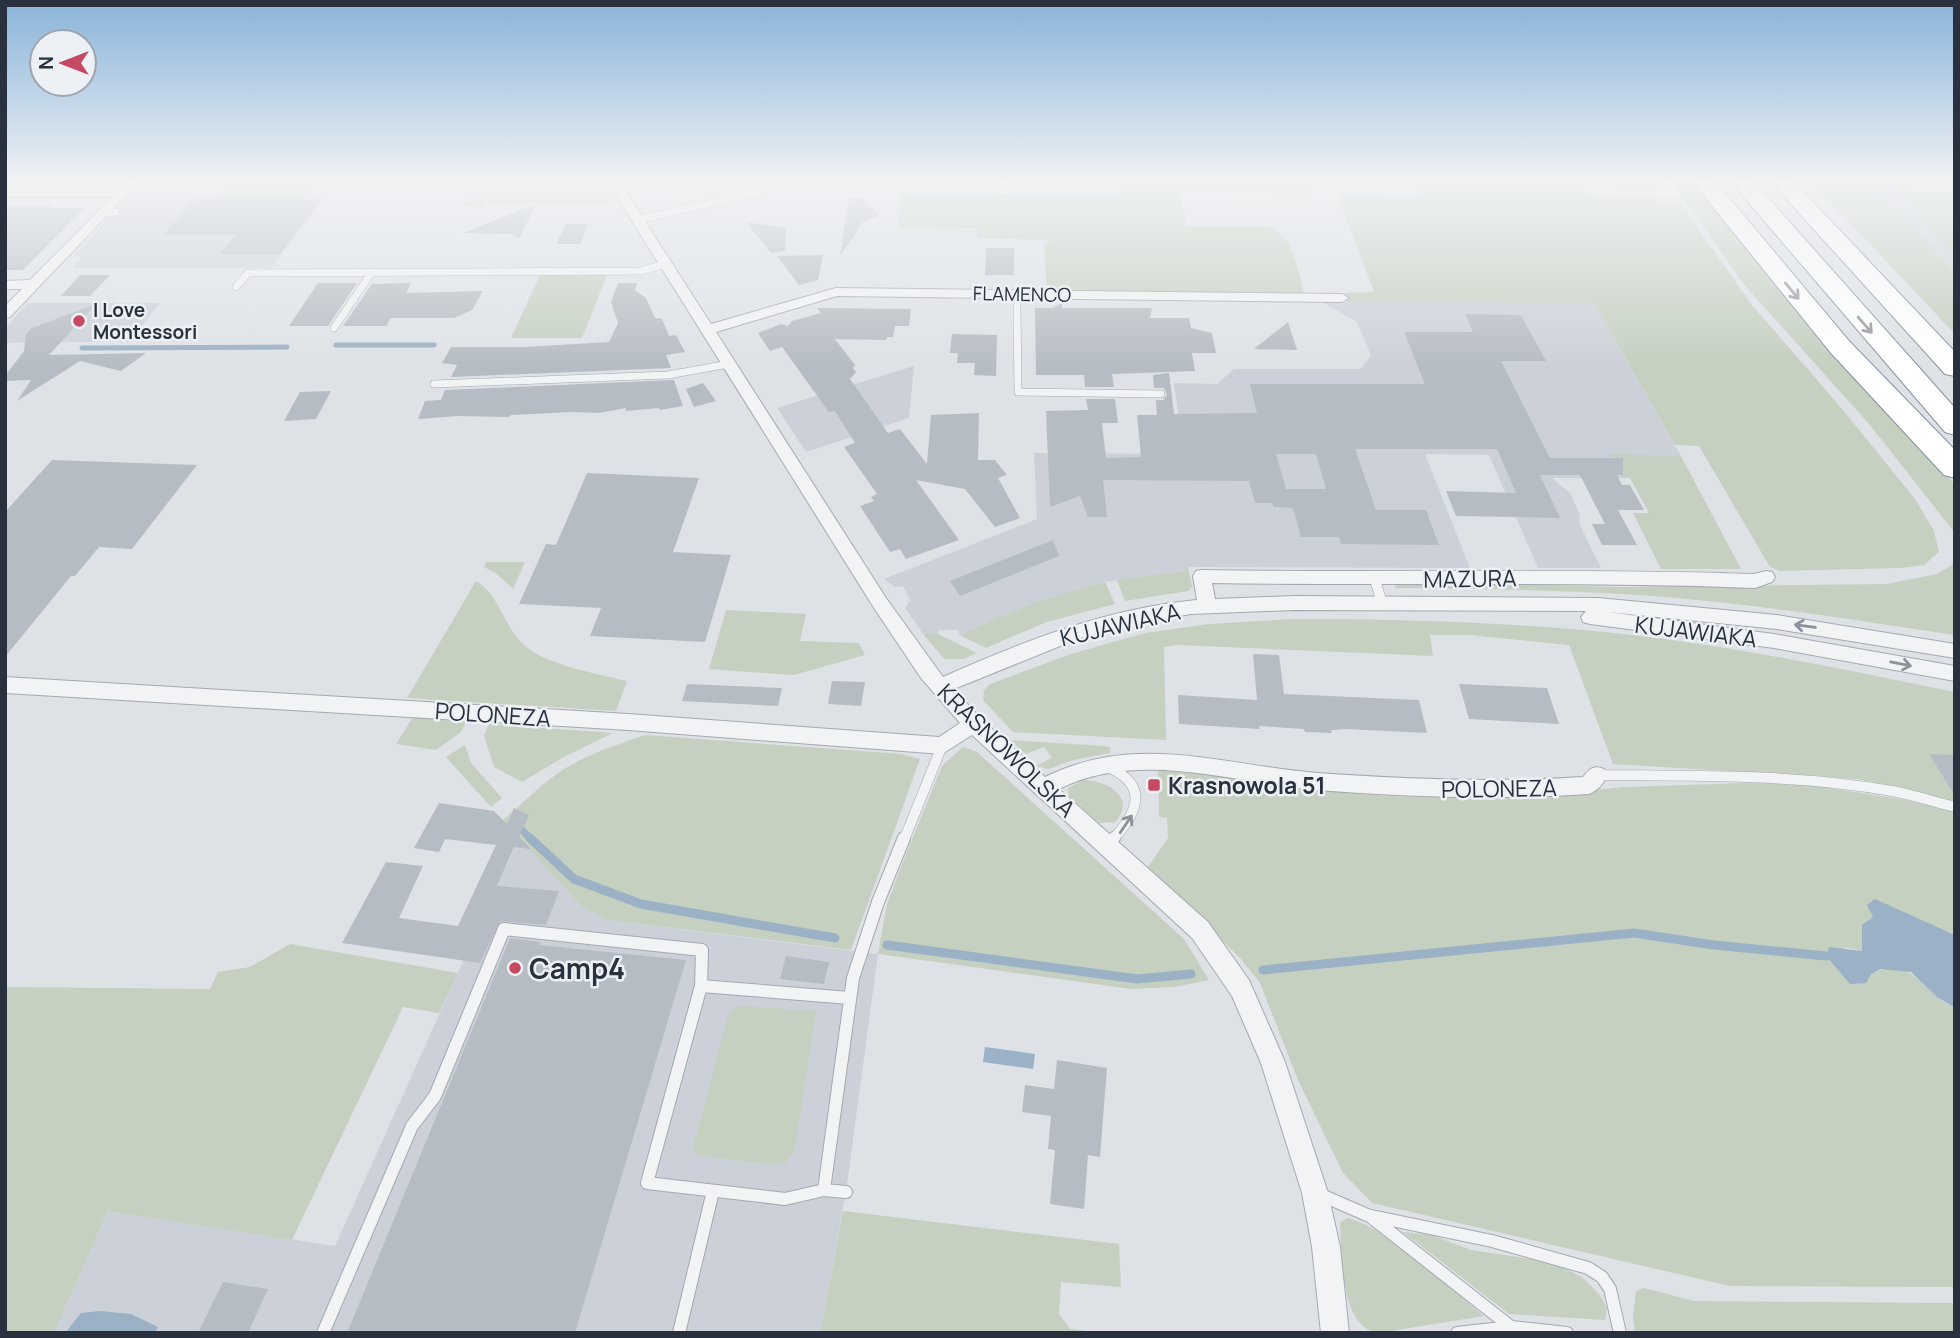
<svg xmlns="http://www.w3.org/2000/svg" width="1960" height="1338" font-family="Manrope,sans-serif">
	<style>
		.built { fill: #ccd1d9 }
		.green { fill: #c5d0c0 }
		.water { fill: #9bb1c5 }
		.lines { fill: none; stroke-linecap: round; stroke-linejoin: round }
		.stream-far2 { stroke: #9bb1c5; stroke-width: 5 }
		.stream-far1 { stroke: #9bb1c5; stroke-width: 7 }
		.stream { stroke: #9bb1c5; stroke-width: 9 }
		.building { fill: #b6bcc3; fill-rule: evenodd }
		.lane-far2-casing { stroke: #a4a9b1; stroke-width: 8 }
		.lane-far1-casing { stroke: #a4a9b1; stroke-width: 11 }
		.lane-casing { stroke: #a4a9b1; stroke-width: 14 }
		.street-casing { stroke: #a4a9b1; stroke-width: 2 }
		.highway-casing { stroke: #86909d; stroke-width: 2 }
		.lane-far2 { stroke: #f1f3f5; stroke-width: 7 }
		.lane-far1 { stroke: #f1f3f5; stroke-width: 10 }
		.lane { stroke: #f1f3f5; stroke-width: 12 }
		.street { fill: #f1f3f5; fill-rule: evenodd }
		.highway { fill: #fff; fill-rule: evenodd }
		.oneway { stroke: #94989e }
		.oneway2 { stroke: #8c9299 }
		.poi-dot { fill: #c64962; stroke: #edf1f5; stroke-width: 2.5 }
		.labels { text-anchor: middle; dominant-baseline: central; stroke-width: 5; stroke-linejoin: round; paint-order: stroke }
		.far-street-label { font-size: 19px; fill: #28313d; stroke: #edf1f5 }
		.far-poi-label { font-size: 19px; font-weight: bold; fill: #28313d; stroke: #edf1f5; text-anchor: start }
		.street-label { font-size: 23px; fill: #28313d; stroke: #edf1f5 }
		.poi-label { font-size: 23px; font-weight: bold; fill: #28313d; stroke: #edf1f5; text-anchor: start }
		.near-poi-label { font-size: 28px; font-weight: bold; fill: #28313d; stroke: #edf1f5; text-anchor: start }
	</style>
	<rect width="100%" height="100%" fill="#dee2e7"/>
	<path class="built" d="M1872 181H1888L1955 256V273Z
		M127 199H324L271 268H72L82 257 73 256Z
		M1320 301 1594 303 1681 456 1610 455 1622 478H1552L1570 493 1580 515 1579 523 1601 568H1538L1489 455 1425 454 1470 568 1189 567 1183 571 1105 582 1037 601 959 635 958 630H939L938 634H923L905 608 910 600 903 586 895 587 884 579 1037 519 1034 453 1184 454 1174 383 1217 384 1234 369H1361L1371 355 1357 322Z
		M27 303H160L130 341 5 343V329Z
		M914 366 909 418 806 452 777 408Z
		M519 837 581 906 607 920 878 954 846 1192 820 1333H54L108 1211 335 1246Z"/>
	<path class="green" d="M230 181H316L303 199H215Z
		M1118 181H1307L1311 194 1180 191 1186 226H1267C1295 236 1297 268 1304 293L1047 291 1044 244 1052 240 977 238V228L899 227 900 194H1118Z
		M1417 181H1573C1590 205 1631 197 1657 197L1661 203H1680L1752 305 1843 410 1915 499 1934 531 1939 552 1924 565 1900 568 1780 571 1770 567 1699 446 1675 445 1594 303 1347 302 1344 293 1374 292 1337 194 1422 195Z
		M1587 181H1660L1662 183 1660 188 1651 189 1652 191C1629 191 1606 194 1587 181Z
		M1671 181H1692L1840 364 1955 484V533L1870 425 1746 287Z
		M1810 181H1872L1955 273V334Z
		M1888 181H1903L1912 190 1955 191V256Z
		M467 199H608L609 204 486 203 483 207 463 206Z
		M540 275H607L582 338H511Z
		M1609 454 1681 456 1741 569H1661L1633 513H1649L1630 478H1622Z
		M486 562H525L513 589 497 574 484 567Z
		M1955 563V635C1862 621 1770 606 1676 598 1582 590 1489 589 1395 588L1396 585 1403 582 1619 587 1887 584 1937 574Z
		M1188 567 1192 587 1188 591 1125 601 1117 580 1183 571Z
		M476 581C500 595 503 626 524 645 546 665 598 674 627 681L616 711 407 698Z
		M1105 582 1115 604 1047 622 986 648 959 635 1037 601Z
		M726 610 806 614 800 641 859 643 865 655 794 675 709 669Z
		M1291 619C1399 619 1507 622 1614 633 1729 645 1842 669 1955 692V801L1858 779 1613 764 1569 645 1470 635H1430L1433 656 1177 645 1164 647 1166 740 1013 732 983 700 984 690 990 684 1071 654 1145 633 1209 624Z
		M923 634H938L977 653 963 659H944Z
		M413 717 467 720 461 732 436 750 396 744Z
		M489 724 613 733 562 758 522 782 494 767 484 736Z
		M645 735 901 754 920 759 851 950 607 920 581 906 503 820C520 806 536 789 554 776 581 756 613 746 645 735Z
		M1010 740 1104 746 1110 747V753L1073 760 1049 769 1036 766 1052 758 1044 747 1026 754Z
		M465 745 471 763 502 798 491 807 446 757Z
		M963 747 977 752 1184 939 1209 980 1174 987 1131 989 878 954 887 904 910 844 942 766Z
		M1158 769 1338 791 1486 800 1626 787 1745 783 1804 784 1906 800 1955 812V935L1948 931 1873 917 1862 926V951L1843 947 1871 974C1914 953 1923 995 1955 1008V1287L1730 1286 1372 1203 1343 1173 1298 1080 1260 983 1241 959 1148 867 1168 838 1167 818 1159 817Z
		M1083 780C1106 780 1138 797 1115 822L1099 823 1069 796 1068 788Z
		M290 944 458 973 439 1013 403 1007 292 1240 108 1211 54 1333H5V987L210 989 218 972 250 967Z
		M746 1006 816 1011 795 1150 785 1163 773 1165 695 1155 694 1144 728 1016 735 1007Z
		M843 1211 1119 1244 1121 1287 1061 1282 1059 1314 1070 1329 1106 1333H820Z
		M1348 1218C1393 1231 1446 1285 1484 1316L1379 1333C1339 1329 1342 1253 1340 1222Z
		M1403 1232 1432 1235 1471 1250 1551 1262 1582 1277 1599 1294 1607 1308 1605 1320 1509 1314Z
		M1644 1288 1694 1301 1955 1303V1333H1635L1633 1317 1636 1291Z"/>
	<path class="water" d="M1875 899 1955 935V1008L1937 997 1911 972 1881 969 1871 974 1866 983 1850 984 1826 956 1829 947 1862 951V925L1873 917 1867 905Z
		M985 1047 1035 1054 1033 1069 983 1062Z
		M100 1311 131 1314 158 1327 155 1333H65L81 1313Z"/>
	<g class="lines">
		<path class="stream-far2" d="M658 185 662 181
			M336 345H434
			M82 348 287 347"/>
		<path class="stream-far1" d="M523 831 532 840"/>
		<path class="stream" d="M530 838 574 879 641 904 835 938
			M887 945 1137 979 1191 974
			M1263 970 1634 933 1714 945 1826 956"/>
	</g>
	<path class="building" d="M849 198H862L879 216 863 222 840 256Z
		M195 199H322L280 254H220L236 235H163Z
		M536 204 519 239 512 234 463 233Z
		M10 206H52L50 208H85L23 270H5V212Z
		M746 222 786 228 785 251 771 253Z
		M566 224H588L580 244H556Z
		M986 248H1014V275H985Z
		M823 255 818 280 799 285 777 256Z
		M80 275H110L90 296H61Z
		M318 283H357L328 326H289Z
		M411 283 406 293 483 291 472 310 454 318H391L386 326H343L372 284Z
		M618 283H637L635 290 646 298 655 318 662 319 669 336 676 335 685 352 666 355 671 368 451 377 457 365 442 363 451 347H526L609 342 618 323 611 302Z
		M1062 303V308H1152L1150 318H1189L1191 328 1212 333 1216 353H1192L1195 371 1112 374 1114 387H1085L1084 375H1036L1035 308H1052Z
		M96 304 49 355 146 353 121 371 80 361 17 401 31 380 5 381V376L24 351 26 334 32 328Z
		M817 308 911 309 909 326H895L893 337H887L886 340 835 339 855 365 853 368 856 372 850 379 888 433 900 429 927 464 931 415 979 413 978 460H995L1007 475 998 478 1020 518 995 527 965 489 916 480 959 540 906 559 900 549 890 552 860 506 874 501 871 497 877 494 844 447 855 443 835 411 829 412 782 347 770 351 758 333 781 324 788 326 792 321 821 313Z
		M1465 314 1521 315 1546 361H1501L1550 458H1623V475H1617L1622 485H1630L1644 510H1618L1637 545H1602L1592 524H1605L1580 475H1540L1560 518 1456 516 1446 491 1516 493 1497 449H1355L1376 510H1426L1439 545 1341 544 1339 537H1301L1293 508 1274 507 1272 503H1255L1249 481 1103 480 1107 517H1088L1080 496 1050 507 1046 411 1088 410 1086 399H1115L1118 423H1102L1106 458 1141 457 1137 415H1157L1156 400H1163L1167 395 1164 388H1154L1153 375 1169 373 1174 414 1257 413 1250 384H1425L1404 332H1473ZM1276 454H1316L1326 489H1286Z
		M1288 322 1297 350 1254 349Z
		M952 334 997 335 996 376 974 375 975 363H957L958 353H950Z
		M674 380 683 406 660 410 659 408 626 411V408L599 413 573 412 511 415 509 417 458 416 418 419 425 401 441 400 445 390Z
		M703 383 716 401 694 407 686 389Z
		M331 391 316 419 284 421 300 392Z
		M52 460 197 465 132 549 99 547 75 576H71L5 657V512Z
		M587 473 699 478 673 552 731 555 705 642 590 636 601 608 519 604 546 544 556 545Z
		M1053 540 1059 556 960 596 950 581Z
		M1253 654 1279 655 1284 694 1419 700 1427 733 1346 729 1331 730 1332 733 1305 732 1304 729 1259 726 1260 729 1179 724 1178 695 1257 700Z
		M832 681 865 682 861 706 828 704Z
		M687 684 782 688 778 706 682 701Z
		M1459 684 1547 688 1559 724 1469 719Z
		M1929 754 1955 755V796Z
		M439 803 494 811 507 824 514 808 529 815 519 837 531 849 514 847 497 886 559 891 546 925 500 921 480 963 342 943 386 862 423 866 399 918 458 926 496 845 445 839 439 852 414 848Z
		M510 938 540 942 539 945 686 960 575 1333H347Z
		M786 956 829 962 824 984 780 979Z
		M1057 1060 1107 1068 1100 1157 1088 1155 1084 1209 1050 1204 1055 1150 1048 1149 1051 1116 1022 1112 1025 1085 1054 1089Z
		M223 1282 268 1289 248 1333H198Z"/>
	<g class="lines">
		<g class="lane-far2-casing">
			<path id="lane-far2" d="M1582 181 1588 189 1596 193 1677 194 1666 181
				M104 212H115
				M638 220 768 190 773 187 770 181
				M236 287 248 273 640 271 666 264
				M1017 306 1018 392 1161 394
				M334 328 372 272
				M434 384 668 375 729 364"/>
		</g>
		<g class="lane-far1-casing">
			<path id="lane-far1" d="M1375 579 1382 604
				M1110 768C1149 786 1138 813 1112 840
				M1597 775C1695 776 1795 774 1892 791 1914 795 1934 802 1955 807
				M904 840 942 746"/>
		</g>
		<g class="lane-casing">
			<path id="lane" d="M1107 845 1114 838
				M850 998 701 986 647 1183 785 1199 824 1190 853 978 878 902 904 838
				M824 1190 846 1192
				M1319 1194 1367 1215 1492 1241 1588 1268 1602 1277 1610 1289 1620 1333
				M1371 1217 1511 1327
				M323 1333 412 1126 435 1096 504 929 702 950 701 986
				M679 1333 713 1191
				M1457 1333 1511 1327 1567 1333"/>
		</g>
		<g class="street-casing">
			<path id="street" d="M127 181H140L10 317 5 318V306L22 289H5V281L30 280 112 197H5V189H119Z
				M607 181H619L711 324 836 288 1342 294 1349 298 1342 302 837 296 716 332 886 598 943 677C1024 641 1108 608 1197 600L1193 576 1196 571 1202 570C1386 573 1570 568 1754 574L1766 571 1772 572 1775 577 1772 582 1755 588C1574 581 1393 586 1212 583L1215 599 1294 596 1598 598 1777 615 1955 644V658L1777 629 1608 612 1774 634 1955 666V681L1774 648 1590 624 1583 622 1581 617 1586 611 1294 610 1191 614 1123 626 1080 638 954 689 980 718 1045 777C1136 732 1222 765 1317 773 1406 779 1495 783 1583 777 1590 768 1594 765 1604 769L1607 775C1603 784 1599 790 1589 794 1498 800 1408 797 1317 790 1232 783 1140 749 1059 789L1208 922 1249 980 1285 1062 1328 1193 1340 1247 1349 1333H1321L1312 1247 1302 1193 1261 1063 1232 996 1192 938 972 735 942 754 628 730 5 693V677L628 714 939 737 960 723 921 678 874 608Z
				M998 181H1010L1007 195H999Z"/>
		</g>
		<g class="highway-casing">
			<path id="highway" d="M1692 181H1715L1849 341 1955 450V478L1944 475 1831 353Z
				M1730 181H1753L1955 408V435L1945 432Z
				M1770 181H1793L1955 352V376L1945 374Z"/>
		</g>
		<use href="#lane-far2" class="lane-far2"/>
		<use href="#lane-far1" class="lane-far1"/>
		<use href="#lane" class="lane"/>
		<use href="#street" class="street"/>
		<use href="#highway" class="highway"/>
	</g>
	<defs><path id="oneway-shaft" d="M-6 0H5M1.5-3L5.5 0L1.5 3" fill="none" stroke-width="1.6" stroke-linecap="round" stroke-linejoin="round" transform="scale(1.75)"/></defs>
	<g class="oneway">
		<use href="#oneway-shaft" transform="translate(1792 291) rotate(50)"/>
		<use href="#oneway-shaft" transform="translate(1865 325) rotate(49)"/>
	</g>
	<g class="oneway2">
		<use href="#oneway-shaft" transform="translate(1805 626) rotate(-172)"/>
		<use href="#oneway-shaft" transform="translate(1901 664) rotate(11)"/>
		<use href="#oneway-shaft" transform="translate(1126 824) rotate(-56)"/>
	</g>
	<linearGradient id="sky" x2="0" y2="1"><stop stop-color="#89b3da"/><stop offset="0.49" stop-color="#f0f2f4"/><stop offset="1" stop-color="#f0f2f4" stop-opacity="0"/></linearGradient>
	<rect width="1960" height="368" fill="url(#sky)"/>
	<g class="poi-dot">
		<circle cx="79" cy="321" r="7"/>
		<rect x="1147" y="778" width="14" height="14" rx="3.5"/>
		<circle cx="515" cy="968" r="7"/>
	</g>
	<g class="labels">
		<g class="far-street-label">
			<text transform="translate(1022 294) rotate(1)">FLAMENCO</text>
		</g>
		<g class="far-poi-label">
			<text x="93" y="310">I Love<tspan x="93" dy="22">Montessori</tspan></text>
		</g>
		<g class="street-label">
			<text transform="translate(1470 578) rotate(-1)">MAZURA</text>
			<text transform="translate(1120 624) rotate(-13)">KUJAWIAKA</text>
			<text transform="translate(1696 631) rotate(7)">KUJAWIAKA</text>
			<text transform="translate(493 714) rotate(4)">POLONEZA</text>
			<text transform="translate(1007 750) rotate(44)">KRASNOWOLSKA</text>
			<text transform="translate(1499 788) rotate(-1)">POLONEZA</text>
		</g>
		<g class="poi-label">
			<text x="1168" y="785">Krasnowola 51</text>
		</g>
		<g class="near-poi-label">
			<text x="529" y="968">Camp4</text>
		</g>
	</g>
	<rect width="1960" height="1338" fill="none" stroke="#28313d" stroke-width="14"/>
	<g transform="translate(63 63) rotate(270)"><circle r="33" fill="#edf1f5" stroke="#9ea4ab" stroke-width="2"/>
	<path d="M0-5L12 26L0 18L-12 26Z" fill="#c64962"/>
	<text y="-10" font-size="19" font-weight="bold" text-anchor="middle" fill="#28313d">N</text>
	</g>
</svg>
